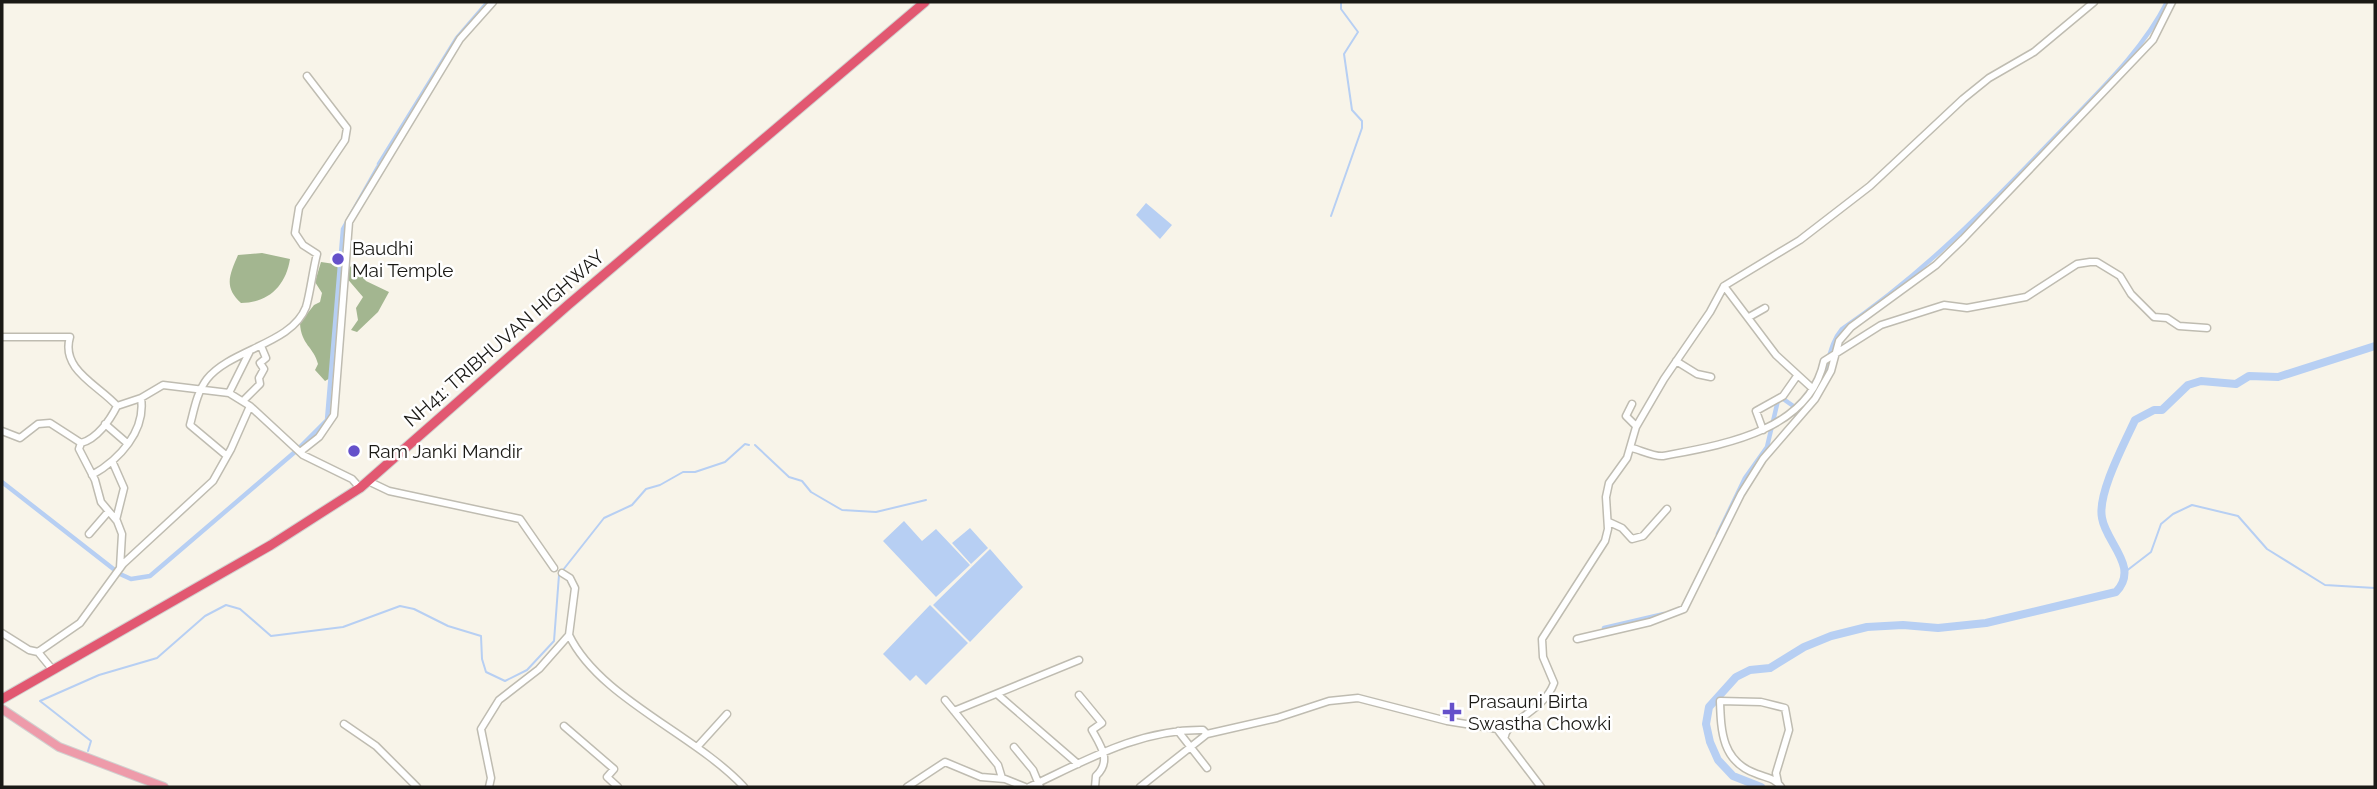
<svg xmlns="http://www.w3.org/2000/svg" width="2377" height="789" font-family="Raleway,sans-serif">
	<style>
		.forest { fill: #a3b690 }
		.water { fill: #b7cff3 }
		.lines { fill: none; stroke-linecap: round; stroke-linejoin: round }
		.stream { stroke: #b7cff3; stroke-width: 2 }
		.canal { stroke: #b7cff3; stroke-width: 4.5 }
		.river { stroke: #b7cff3; stroke-width: 8 }
		.minor-casing { stroke: #bfbcb1; stroke-width: 9 }
		.major-casing { stroke: #d1d1d0; stroke-width: 10 }
		.highway-casing { stroke: #d1d1d0; stroke-width: 11 }
		.minor { stroke: #fff; stroke-width: 6 }
		.major { stroke: #ee9baa; stroke-width: 8 }
		.highway { stroke: #e25871; stroke-width: 9 }
		.poi-dot { fill: #6551ca; stroke: #fff; stroke-width: 2.5 }
		.labels { text-anchor: middle; dominant-baseline: central; stroke-width: 5; stroke-linejoin: round; paint-order: stroke }
		.poi-label { font-size: 19px; fill: #1a1915; stroke: #fff; text-anchor: start }
		.street-label { font-size: 19px; fill: #1a1915; stroke: #fff }
	</style>
	<rect width="100%" height="100%" fill="#f8f4e9"/>
	<path class="forest" d="M262 253 290 259C286 286 268 303 241 303 223 287 230 274 238 255Z
		M321 262 341 265 332 377 325 381 315 370 318 364C314 347 301 345 300 323L314 305 320 302 322 293 315 282Z
		M352 264 366 281 389 292 378 312 357 332 351 330 358 320 356 308 363 297 345 276Z"/>
	<path class="water" d="M1146 203 1172 225 1160 239 1136 215Z
		M904 521 922 541 936 529 970 565 936 597 883 541Z
		M970 528 988 548 971 564 952 543Z
		M990 549 1023 587 970 642 933 605Z
		M930 605 968 643 926 685 916 675 910 681 883 654Z"/>
	<g class="lines">
		<path class="stream" d="M1331 216 1362 128V121L1352 110 1344 54 1358 32 1341 9V2
			M755 445 789 477 802 481 811 492 842 510 876 512 926 500
			M563 570 604 518 632 505 646 489 660 485 683 472H695L725 462 745 444 749 445
			M2125 572 2151 552 2161 524 2173 514 2192 505 2238 516 2267 549 2325 585 2375 588
			M88 751 91 741 40 701 99 675 157 658 205 616 226 605 240 609 271 636 343 627 400 606 414 609 448 626 481 636 482 659 486 672 505 681 527 670 554 641 559 575"/>
		<path class="canal" d="M379 164 457 38 488 2
			M1817 387C1830 369 1827 347 1842 329 1926 272 1989 206 2059 133 2099 91 2141 53 2167 2
			M299 448 327 420 343 229 378 167
			M2 482 116 571
			M1718 534 1745 478 1767 447 1779 396 1799 410 1803 405
			M120 574 131 579 150 576 296 451
			M1604 628 1664 614"/>
		<path class="river" d="M1761 787 1733 776 1718 760 1710 742 1706 724 1709 707 1736 677 1750 670 1770 668 1804 647 1831 636 1867 627 1903 625 1938 628 1986 623 2116 592C2140 567 2106 543 2102 518 2097 494 2125 442 2135 420L2154 410H2162L2188 385 2201 381 2236 384 2249 376 2278 377 2375 346"/>
		<g class="minor-casing">
			<path id="minor" d="M1724 286 1776 355 1812 388
				M1749 317 1765 308
				M2 337H70C60 370 100 386 117 406L141 398 163 385 229 393 250 406 303 455 352 479 360 488
				M1676 361 1697 374 1711 377
				M229 393 250 351
				M243 401 260 384 259 378 264 369 260 363 266 358 261 346
				M1632 404 1626 416 1636 426
				M117 406C110 420 97 439 81 443L79 449 95 480 101 502 117 521 122 534 120 568
				M105 424 127 443
				M1763 430 1756 411 1783 396 1797 376
				M2 431 20 438 38 424 50 423 81 443
				M1632 448C1640 450 1655 457 1663 456 1721 445 1809 432 1824 361L1881 325 1944 305 1967 308 2026 297 2077 264 2090 262H2097L2120 276 2131 294 2154 317 2167 318 2179 326 2207 328
				M300 452 319 437 334 415 349 222 460 39 493 2
				M227 456 190 425C194 410 197 392 207 379 231 349 292 344 306 307 310 294 313 269 317 254L303 245 295 233 299 208 345 140 347 128 307 76
				M113 463 124 488 116 520
				M92 475C119 460 146 431 141 398
				M368 481 389 491 520 519 554 568
				M1609 522 1622 528 1632 539 1643 536 1667 509
				M89 534 108 512
				M2 633 29 650 38 652
				M569 635C599 698 695 734 744 787
				M1577 639 1650 622 1684 609 1741 494 1763 459 1815 399 1831 371 1839 341 1851 327 1936 265 1963 239 2153 40 2172 2
				M52 669 38 652 80 623 123 564 213 481 231 449 250 406
				M997 694 1078 764
				M1079 695 1102 723 1092 730C1101 746 1112 761 1096 776L1095 787
				M945 700 998 765 1002 778
				M954 711 1079 660
				M344 724 376 746 417 787
				M564 726 614 769 607 777 618 787
				M1178 731 1207 768
				M1505 736C1507 721 1544 711 1554 683L1543 657 1542 639 1605 541 1608 529 1606 497 1609 483 1627 458 1636 427 1664 379 1710 312 1724 286 1800 240 1870 186 1963 99 1989 78 2034 52 2094 2
				M698 746 727 714
				M1014 747 1033 770 1040 787
				M1778 783 1776 773 1789 730 1785 708 1761 702 1720 701C1721 732 1722 762 1757 774 1767 778 1775 778 1781 787
				M489 787 491 778 481 729 499 700 539 669 569 635 575 588 570 578 562 573
				M907 787 945 762 981 777 1005 779 1025 787
				M1029 787C1085 761 1139 729 1203 730L1207 734 1277 718 1329 701 1358 698 1447 721 1497 729 1541 787
				M1140 787 1207 734"/>
		</g>
		<g class="major-casing">
			<path id="major" d="M2 709 59 747 164 787"/>
		</g>
		<g class="highway-casing">
			<path id="highway" d="M2 699 271 545 360 488 568 305 925 2"/>
		</g>
		<use href="#minor" class="minor"/>
		<use href="#major" class="major"/>
		<use href="#highway" class="highway"/>
	</g>
	<g class="poi-dot">
		<circle cx="338" cy="259" r="7"/>
		<circle cx="354" cy="451" r="7"/>
		<path d="M1448.5 701.5h7v7h7v7h-7v7h-7v-7h-7v-7h7z"/>
	</g>
	<g class="labels">
		<g class="poi-label">
			<text x="352" y="248">Baudhi<tspan x="352" dy="22">Mai Temple</tspan></text>
			<text x="368" y="451">Ram Janki Mandir</text>
			<text x="1468" y="701">Prasauni Birta<tspan x="1468" dy="22">Swastha Chowki</tspan></text>
		</g>
		<g class="street-label">
			<text transform="translate(504 338) rotate(-41)">NH41: TRIBHUVAN HIGHWAY</text>
		</g>
	</g>
	<rect width="2377" height="789" fill="none" stroke="#1a1915" stroke-width="7"/>
</svg>
